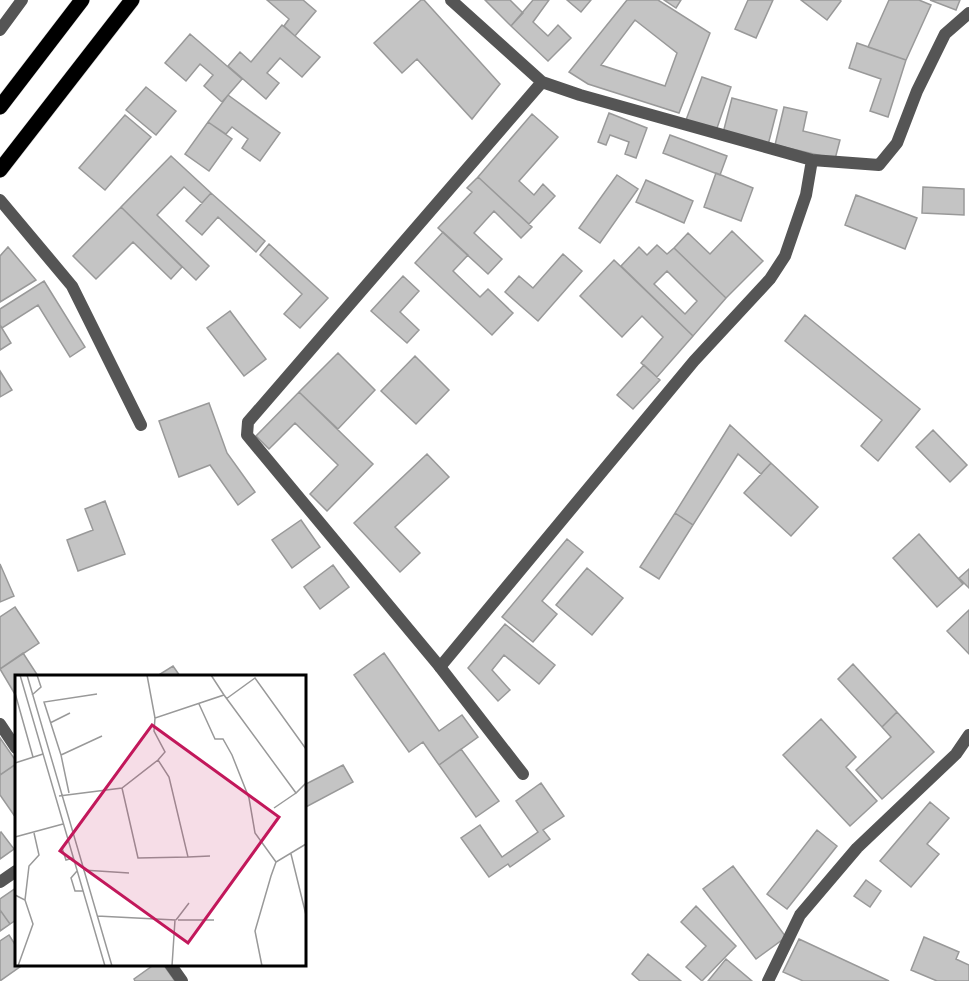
<svg xmlns="http://www.w3.org/2000/svg" width="969" height="981" font-family="Ubuntu,sans-serif">
	<style>
		.building { fill: #c4c4c4; stroke: #999; stroke-width: 1.5; fill-rule: evenodd }
		.lines { fill: none; stroke-linecap: round; stroke-linejoin: round }
		.primary-casing { stroke: #dbdbdb; stroke-width: 16 }
		.lane { stroke: #555; stroke-width: 12 }
		.street { stroke: #555; stroke-width: 12 }
		.primary { stroke: #000; stroke-width: 15 }
		.inset-road { fill: none; stroke: #999; stroke-width: 1.5 }
		.view { fill: #c2185b; fill-opacity: 0.15; stroke: #c2185b; stroke-width: 3 }
		.inset-edge { fill: none; stroke: #000; stroke-width: 3 }
	</style>
	<rect width="100%" height="100%" fill="#fff"/>
	<path class="building" d="M267 0H303L316 11 295 36 284 26 289 19Z
		M421 0H424L500 84 472 119 417 59 402 73 374 43Z
		M485 0H510L523 13 511 26Z
		M533 0H549L533 22 548 36 558 25 571 38 548 61 511 26Z
		M567 0H591L581 12Z
		M627 0H658L710 33 679 113 588 84 569 72ZM635 20 677 53 665 86 601 65Z
		M664 0H681L676 8Z
		M748 0H773L756 38 735 29Z
		M801 0H840L841 1 827 20Z
		M889 0H919L931 5 906 60 868 47Z
		M930 0H960L956 10Z
		M282 25 320 57 302 77 280 58 267 73 279 83 266 99 228 66 240 52 251 62Z
		M190 34 242 79 222 102 204 86 213 75 200 64 186 81 165 63Z
		M857 43 906 60 888 117 870 111 881 79 849 68Z
		M702 77 731 87 716 131 686 120Z
		M146 87 176 111 156 135 126 110Z
		M228 95 280 133 260 161 242 148 248 139 232 127 226 134 208 122Z
		M732 98 777 110 768 145 723 133Z
		M784 107 807 112 803 131 840 140 835 159 775 145Z
		M609 113 647 128 636 158 625 154 629 142 610 135 606 145 598 142Z
		M532 114 558 137 519 181 534 195 543 184 555 196 529 224 478 177Z
		M125 115 151 137 105 190 79 168Z
		M208 122 232 139 209 171 185 154Z
		M670 135 727 156 720 175 663 153Z
		M171 156 211 193 202 203 184 187 157 215 209 266 196 280 121 207Z
		M716 173 753 188 741 221 704 207Z
		M617 175 638 189 600 243 579 228Z
		M478 177 532 227 521 238 494 211 474 233 502 259 488 274 438 228 472 192 467 188Z
		M646 180 693 201 684 223 636 202Z
		M923 187 964 189V215L922 213Z
		M211 193 265 241 256 252 218 217 202 235 186 221Z
		M856 195 917 218 905 249 845 225Z
		M121 207 182 267 171 279 133 242 96 279 73 256Z
		M732 231 763 261 726 298 674 248 688 233 710 254Z
		M443 232 468 255 453 271 480 297 488 289 513 313 492 335 415 263Z
		M269 244 328 298 300 328 284 314 302 294 260 255Z
		M657 245 667 254 674 248 726 298 693 336 621 266 639 247 647 255ZM667 271 697 301 685 314 654 284Z
		M8 247 36 280 0 302V256Z
		M563 254 582 271 538 321 505 292 519 276 533 288Z
		M614 260 693 336 657 377 641 363 663 337 642 316 622 337 580 296Z
		M403 276 419 291 400 312 419 330 407 343 371 311Z
		M44 281 85 347 70 357 38 305 2 328 0 325V309Z
		M230 311 266 359 244 376 207 328Z
		M805 315 920 409 878 461 861 446 882 420 785 341Z
		M0 325 11 343 0 350Z
		M338 353 375 390 338 429 299 392Z
		M415 356 449 390 416 424 381 391Z
		M644 365 660 380 633 409 617 395Z
		M0 371 12 390 0 397Z
		M299 392 373 464 327 511 310 494 338 465 295 423 269 449 256 436Z
		M209 403 227 453 255 492 238 505 210 465 179 477 159 421Z
		M730 425 771 463 761 474 738 454 693 525 675 513Z
		M933 430 967 465 950 482 916 447Z
		M427 454 449 477 395 527 420 553 400 572 354 523Z
		M771 463 818 507 791 536 744 493Z
		M105 501 125 554 78 571 67 540 93 530 85 509Z
		M675 513 693 525 659 579 640 567Z
		M301 520 320 547 292 568 272 540Z
		M919 534 963 584 937 607 893 558Z
		M567 539 583 552 542 601 557 614 533 642 502 617Z
		M0 564 14 596 0 602Z
		M333 565 349 587 320 609 304 587Z
		M587 568 623 598 592 635 556 605Z
		M969 569V588L959 578Z
		M15 607 39 643 0 669V617Z
		M969 610V654L947 631Z
		M505 624 555 665 539 684 504 655 492 670 510 690 498 701 468 668Z
		M23 653 38 676H16V696L0 669Z
		M384 653 439 731 462 715 478 737 439 765 423 742 409 752 354 675Z
		M853 664 897 712 882 727 838 679Z
		M173 666 180 676H157Z
		M897 712 934 752 882 799 856 770 891 737 882 727Z
		M821 719 856 757 846 767 877 801 850 826 783 755Z
		M0 738 16 761V764L0 775Z
		M461 749 499 801 476 817 439 765Z
		M16 764V818L0 795V775Z
		M343 765 353 782 304 808V785Z
		M541 783 564 816 543 830 550 839 510 867 508 864 489 877 461 838 480 825 502 857 538 832 516 801Z
		M930 802 949 818 927 844 939 854 911 887 880 861Z
		M817 830 837 846 787 909 767 894Z
		M1 832 14 849 0 859V833Z
		M733 866 786 937 756 959 703 889Z
		M866 880 881 891 870 907 854 896Z
		M16 888V920L10 924 0 910V899Z
		M696 906 736 946 702 981 686 967 706 946 681 922Z
		M0 910 10 924 0 931Z
		M9 935 16 946V964H24L0 981V941Z
		M924 937 959 952 956 959 969 965V981H937L911 970Z
		M799 939 889 981H803L783 972Z
		M648 954 681 981H640L632 974Z
		M726 959 752 981H708Z
		M155 964H163L175 981H135L134 979Z"/>
	<g class="lines">
		<g class="primary-casing">
			<path id="primary" d="M0 107 82 0
				M0 170 132 0"/>
		</g>
		<path class="lane" d="M0 30 22 0
			M0 200 72 286 141 425
			M440 667 523 774
			M170 964 182 981"/>
		<path class="street" d="M451 0 542 82 580 95 812 160 806 195 785 256 770 279 694 361 440 667 247 435 248 422 542 82
			M812 160 879 165 897 143 917 91 945 34 969 13
			M0 724 16 748
			M0 882 16 871
			M768 981 800 915 857 848 956 754 969 735"/>
		<use href="#primary" class="primary"/>
	</g>
	<g transform="translate(15 675)">
		<rect width="291" height="291" fill="#fff"/>
		<path class="inset-road" d="M5 0 90 291M12 0 97 291M132 0 140 43M196 0 209 20M0 18 18 82M17 20 26 12 22 0M211 24 240 3 291 74M184 29 200 64H208L217 80 234 123 240 158 261 187M35 48 55 38M46 80 29 27 82 19M143 85 150 77 139 56 140 43 209 20 281 118 291 108M0 88 28 79M54 118 46 80 87 61M44 121 107 113 143 85 154 102 173 182 123 183 107 113M259 133 281 118M0 162 48 149M47 173 51 185 58 183M276 179 291 240M173 182 195 181M68 195 114 198M62 196 56 203 60 216H68M0 220 10 225 18 249 3 291M10 225 14 191 24 180 19 158M82 241 160 245 157 291M161 245 174 228M163 245H199M247 291 240 256 256 201 261 187 291 169"/>
		<path class="view" d="M137 50 264 142 173 268 45 176Z"/>
		<rect width="291" height="291" class="inset-edge"/>
	</g>
</svg>
